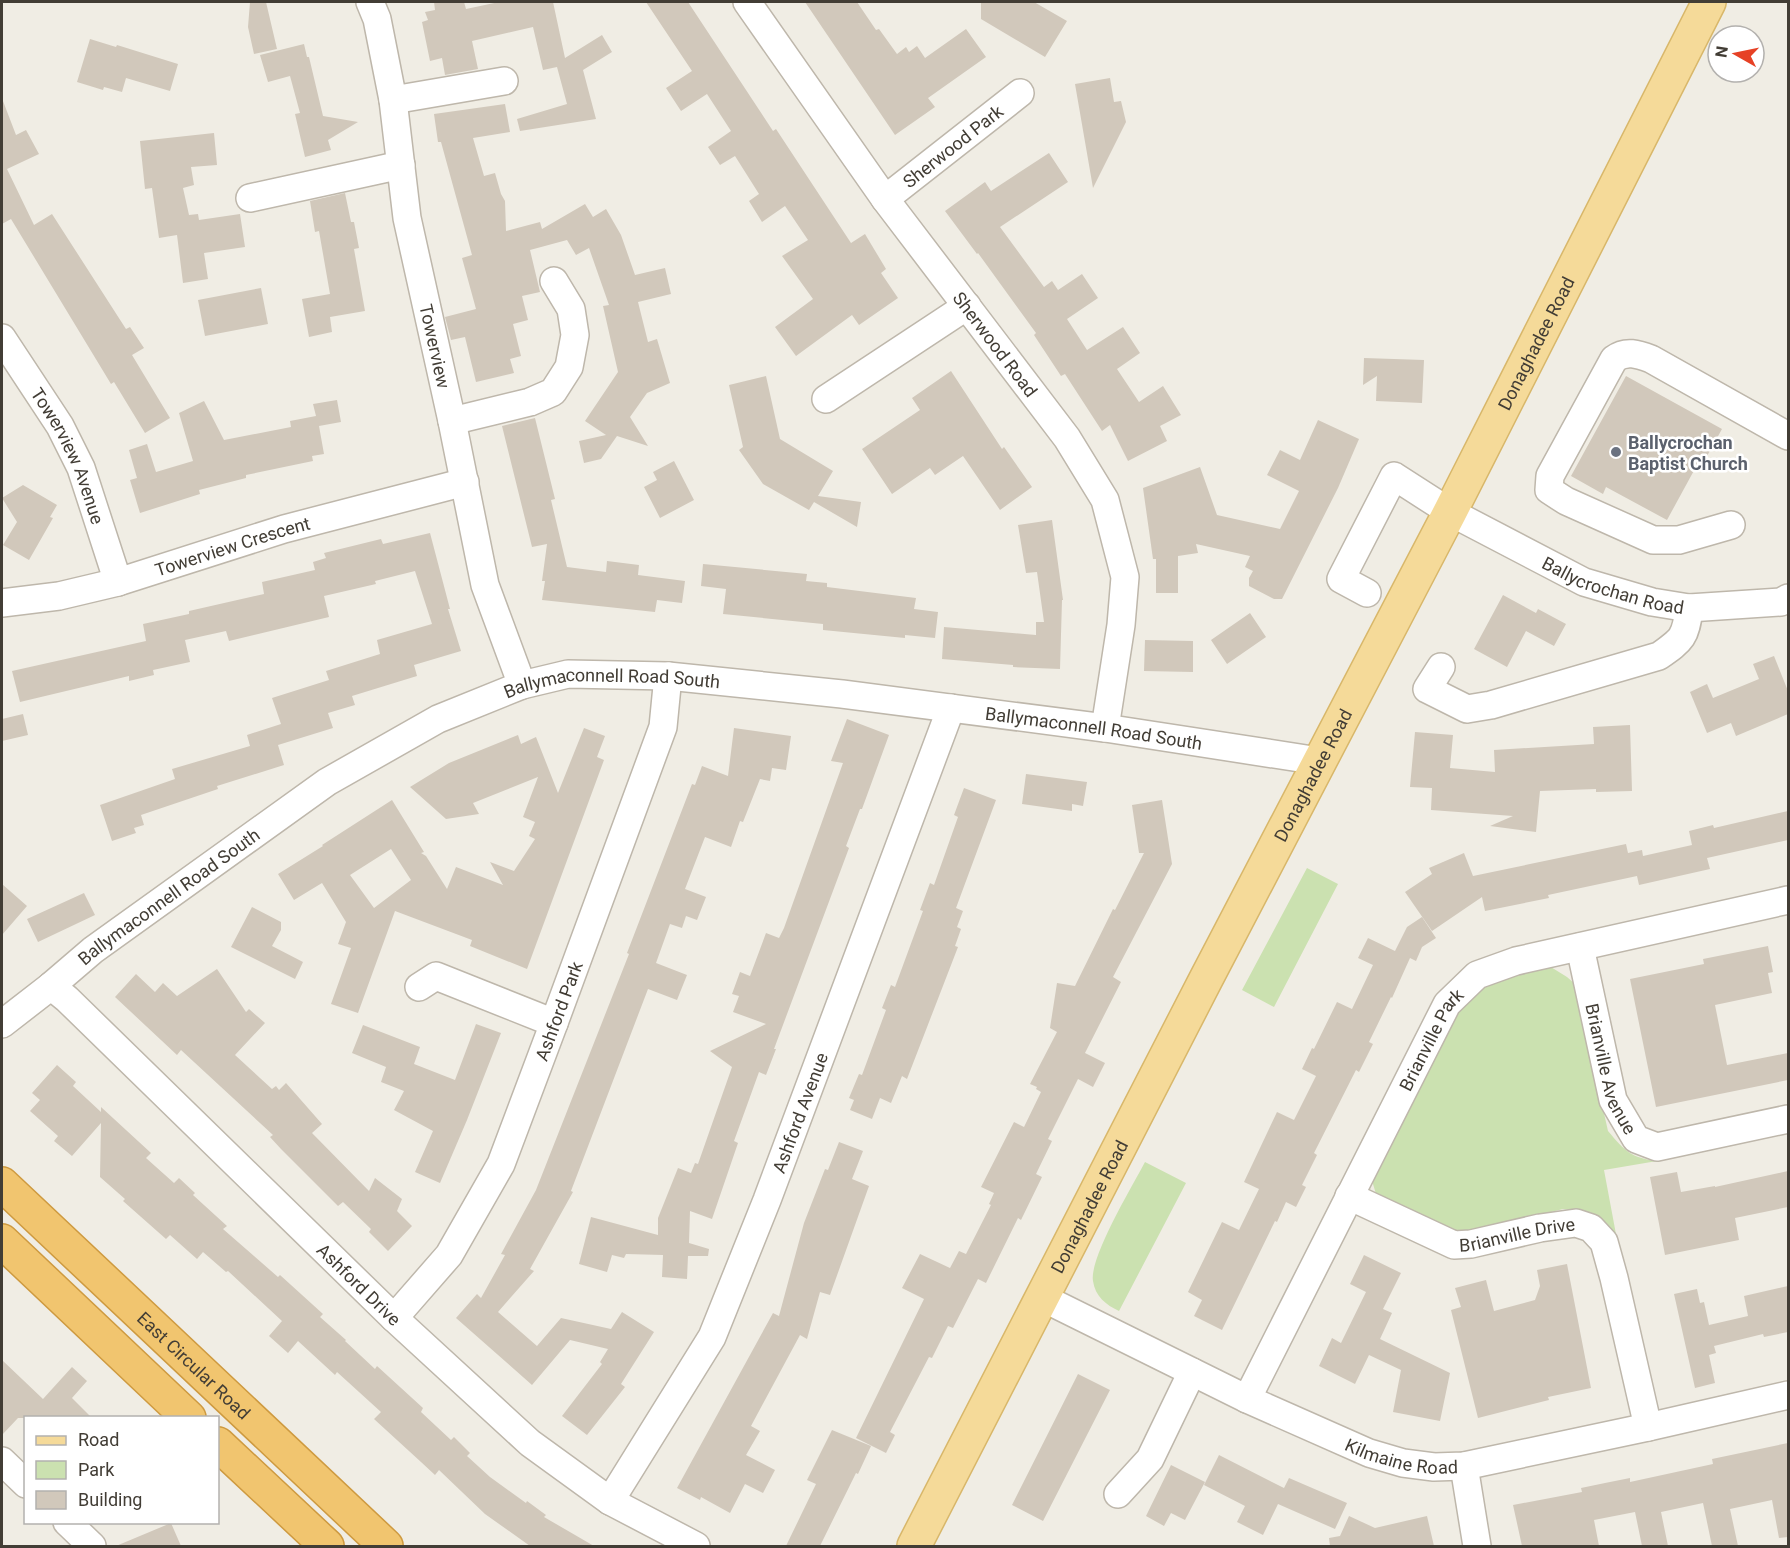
<svg xmlns="http://www.w3.org/2000/svg" width="1790" height="1548" font-family="Roboto,sans-serif">
	<style>
		.green { fill: #cbe1b0 }
		.building { fill: #d1c8bb; fill-rule: evenodd }
		.lines { fill: none; stroke-linecap: round; stroke-linejoin: round }
		.minor-casing { stroke: #beb7ab; stroke-width: 30 }
		.major-casing { stroke: #d8b76a; stroke-width: 36 }
		.highway-casing { stroke: #ce9a40; stroke-width: 36 }
		.minor { stroke: #fff; stroke-width: 27 }
		.major { stroke: #f5da99; stroke-width: 33 }
		.highway { stroke: #f1c56f; stroke-width: 33 }
		.worship-dot { fill: #6b7280; stroke: #fff; stroke-width: 2 }
		.labels { text-anchor: middle; dominant-baseline: central; stroke-width: 5; stroke-linejoin: round; paint-order: stroke }
		.street-label { font-size: 18px; fill: #423d35; stroke: #fff }
		.worship-label { font-size: 18px; font-weight: bold; fill: #5b616d; stroke: #fff; text-anchor: start }
	</style>
	<rect width="100%" height="100%" fill="#f0ede4"/>
	<path class="green" d="M1307 868 1338 884 1274 1007 1242 990Z
		M1546 964 1567 977 1575 984 1608 1131C1625 1151 1631 1158 1657 1161L1604 1170 1618 1245 1580 1211 1563 1209 1474 1231H1451L1376 1194 1373 1184V1176L1464 995 1484 980Z
		M1145 1162 1186 1183 1119 1311C1106 1305 1095 1296 1093 1281 1089 1258 1133 1185 1145 1162Z"/>
	<path class="building" d="M250 2H266L277 49 254 54 248 27Z
		M434 2H464L466 9 499 2H553L565 58 602 35 612 52 583 70 596 119 520 131 517 119 567 104 557 67 543 70 533 27 472 41 478 69 445 75 442 58 430 61 422 22 428 20 425 12 435 10Z
		M646 2H688L773 131 776 129 851 243 865 234 886 269 881 273 898 298 859 325 852 315 796 356 775 327 813 299 782 256 808 240 785 206 762 222 749 201 759 194 735 156 720 165 708 147 731 131 707 94 681 111 666 88 692 71Z
		M805 2H857L876 30 879 29 897 54 906 47 909 52 917 46 925 58 966 29 986 57 928 98 935 107 895 135Z
		M994 2H1034L1067 21 1045 57 981 19V3H993Z
		M90 39 116 47 117 45 178 64 170 91 126 78 122 92 104 87 103 90 77 82Z
		M304 44 307 57H309L323 116 358 122 328 140 331 150 305 157 295 114 300 113 290 76 268 82 260 55Z
		M1110 78 1114 102 1121 101 1126 122 1093 188 1075 84Z
		M2 101H3L16 135 26 130 39 154 7 169 34 225 52 214 126 329 130 327 144 348 132 355 170 418 145 433 114 382 111 384 11 219 2 224Z
		M505 104 510 132 473 138 484 176 495 173 501 194 505 201 506 231 540 222 542 229 585 204 593 217 606 209 621 235 635 275 665 268 671 294 638 302 648 342 657 339 670 383 647 393 630 417 648 446 617 436 601 459 584 463 579 441 606 435 585 421 618 372 603 306 609 305 589 248 576 255 567 240 530 250 540 292 522 296 528 320 513 324 521 356 510 359 514 373 476 382 465 337 451 340 445 317 476 309 462 258 472 255 441 142H438L434 114Z
		M214 133 217 165 191 167 194 185 183 188 189 215 198 214 199 220 240 214 245 247 204 253 208 279 183 283 177 235 159 238 152 188 145 189 140 141Z
		M1049 153 1068 182 1000 227 1044 287 1052 281 1058 290 1082 274 1098 298 1067 319 1087 350 1123 327 1140 353 1117 369 1139 402 1163 386 1181 415 1160 426 1167 441 1128 461 1110 425 1102 431 1065 374 1061 376 1034 335 1036 333 978 253 977 254 945 211 985 182 991 191Z
		M345 193 351 222H354L359 248 354 249 365 311 330 317 332 332 309 337 302 299 330 294 319 231 315 232 310 201Z
		M261 288 268 324 205 336 198 300Z
		M1364 358 1424 360 1422 403 1376 401 1377 376 1363 385Z
		M951 371 1002 449 1004 447 1032 487 1000 510 963 456 935 475 930 468 892 494 862 449 920 410 912 398Z
		M766 376 780 439 833 471 818 496 861 502 857 527 814 502 809 510 763 484 739 450 743 447 729 385Z
		M1626 376 1722 429 1701 467 1697 465 1667 520 1606 487 1603 494 1571 476Z
		M337 400 341 422 319 426 324 454 312 456 313 461 246 475V478L199 490 200 494 140 513 130 480 137 478 129 450 147 444 156 472 193 461 179 413 204 401 224 440 291 427 290 421 316 416 313 404Z
		M535 418 555 499 551 500 567 567 606 572 607 561 639 565 638 575 685 581 682 603 657 600 655 612 542 600 545 581H542L547 544 532 547 502 426Z
		M1318 420 1359 439 1338 488 1282 599H1274L1249 586V578L1253 571 1245 567 1250 556 1196 544 1198 553 1178 556V593H1156V559H1153L1143 488 1200 467 1217 515 1280 529 1299 491 1267 475 1280 450 1300 460Z
		M674 461 694 500 660 518 644 487 657 480 653 472Z
		M23 485 57 505 50 517 53 518 29 560 3 545 17 522 2 498Z
		M1052 520 1063 600H1062L1060 669 1013 667V665L942 659 944 627 1036 635V622H1044L1037 572 1026 573 1018 525Z
		M430 533 450 609H448L461 651 414 665 417 676 352 696 355 705 328 713 333 728 278 745 284 765 217 786 218 789 141 815 144 825 134 828 136 833 112 841 100 805 175 779 172 769 250 746 247 735 281 724 272 698 329 680 326 671 380 654 377 640 432 624 415 571 375 581 376 584 324 596 329 617 229 641 226 631 185 640 190 662 153 670 154 675 129 681V676L20 702 12 671 146 641 143 624 189 614V611L264 594 262 582 315 570 313 562 326 558 324 553 381 539 383 544Z
		M703 564 807 574 806 581 827 583V587L916 598 914 609 938 612 935 638 905 635V638L823 630V624L723 614 726 589 701 586Z
		M1503 595 1536 613 1538 609 1566 624 1554 646 1526 631 1507 667 1474 649Z
		M1250 613 1266 637 1227 664 1211 640Z
		M1145 640 1193 641V672L1144 671Z
		M1774 656 1788 691V714L1736 736 1731 723 1707 733 1690 692 1707 684 1713 698 1759 679 1753 664Z
		M23 714 28 735 2 741V719Z
		M847 719 889 735 862 809H860L846 846 849 848 774 1049H776L766 1075 759 1072 746 1108 734 1141 738 1143 712 1219 690 1211 689 1243 709 1249 708 1256H688L687 1279 662 1277 663 1255 626 1254 624 1258 612 1255 607 1272 579 1264 591 1217 658 1235V1218L678 1168 691 1173 695 1163 698 1164 732 1067 710 1051 766 1024 733 1012 739 996 732 994 740 972 750 976 766 933 779 938 784 928 843 763 831 761Z
		M1630 725 1632 791 1596 792V789L1540 791 1536 832 1490 826 1513 816 1431 810 1432 788 1410 787 1415 732 1453 735 1450 768 1495 772 1494 750 1594 744 1593 727Z
		M584 728 605 736 597 757 604 760 527 969 470 946 472 940 395 911 358 1013 331 1004 351 948 338 944 346 922 322 883 294 900 278 874 323 846 322 845 392 800 424 852 421 853 426 856 447 889 456 867 503 885 490 862 514 871 535 839 529 836 535 822 523 817 538 777 473 803 479 814 446 819 410 787 449 763 518 735 521 744 536 737 558 793ZM391 849 411 880 374 908 350 875Z
		M734 728 791 736 786 770 772 768 770 781 760 779 743 822 740 821 731 847 705 837 685 889 706 897 697 920 686 916 682 928 670 924 656 963 687 975 677 1000 648 989 571 1191 573 1192 530 1269 534 1271 498 1312 537 1346 561 1318 611 1329 622 1312 654 1332 621 1384 625 1387 587 1435 562 1416 602 1364 600 1362 608 1349 570 1340 532 1385 456 1318 477 1294 481 1298 505 1255 501 1254 536 1190 629 954 627 953 692 784 695 785 702 766 728 776Z
		M1026 774 1087 782 1083 806 1072 804V811L1022 804Z
		M964 788 996 800 956 908 963 911 957 927 961 929 955 946 958 947 907 1079 902 1076 891 1103 880 1098 872 1119 850 1110 854 1100 849 1098 859 1074 862 1075 886 1010 882 1008 891 985 895 987 923 911 920 910 930 883 934 885 958 817 954 815Z
		M1162 800 1172 864 1113 977 1121 982 1085 1053 1105 1063 1093 1087 1078 1079 1048 1139 1052 1141 1036 1174 1042 1177 1021 1220 1018 1218 986 1283 978 1279 953 1328 948 1326 932 1358 929 1357 890 1432 895 1435 886 1453 856 1438 924 1299 902 1288 920 1254 950 1268 959 1251 966 1254 991 1205 989 1204 994 1193 981 1187 1014 1122 1024 1127 1041 1092 1036 1089 1037 1087 1030 1084 1057 1032 1050 1028 1057 983 1075 986 1113 909 1115 910 1144 853H1139L1132 805Z
		M1788 811V840L1707 858 1710 869 1639 885 1637 876 1548 895 1549 898 1485 911 1482 897 1432 931 1405 892 1432 874 1429 868 1464 853 1473 876 1626 844 1628 853 1642 850 1643 856 1692 845 1689 831 1713 825 1714 828Z
		M2 884 27 906 2 935Z
		M84 893 95 915 38 942 27 919Z
		M252 907 281 922V930L272 946 303 962 295 979 231 947Z
		M1422 917 1436 938 1422 947 1416 961 1410 958 1392 998 1391 997 1369 1042 1373 1044 1359 1072 1356 1070 1314 1153 1317 1155 1302 1185 1306 1187 1296 1207 1286 1202 1277 1222 1275 1221 1222 1330 1194 1316 1202 1300 1188 1292 1222 1222 1239 1230 1259 1189 1244 1182 1277 1112 1294 1120 1316 1076 1302 1069 1312 1048 1314 1049 1337 1002 1352 1009 1373 965 1358 958 1368 938 1395 951 1407 927Z
		M1768 946 1773 972 1768 973 1772 993 1715 1005 1727 1065 1788 1053V1080L1656 1107 1630 979 1704 964 1703 959Z
		M217 969 246 1012 249 1009 265 1023 235 1055 272 1089 276 1086 279 1090 286 1083 322 1124 312 1133 369 1191 375 1178 402 1199 397 1211 412 1226 388 1251 369 1232 371 1229 343 1202 338 1206 281 1149 270 1137 273 1135 181 1050 177 1055 115 997 136 974 155 992 163 983 177 996Z
		M476 1024 501 1033 467 1120 440 1183 415 1172 433 1131 394 1110 404 1091 381 1082 386 1067 352 1053 363 1025 420 1047 414 1064 455 1080Z
		M57 1065 76 1082 73 1086 101 1112V1107L151 1153 146 1158 174 1183 179 1178 195 1193 193 1195 227 1226 223 1229 278 1277 280 1275 323 1314 320 1317 346 1340 345 1341 375 1369 377 1366 423 1408 421 1412 451 1440 454 1437 470 1453 467 1456 490 1477 526 1503 527 1501 546 1515 544 1517 594 1546H530L485 1514 439 1470 435 1475 421 1462 374 1419 381 1412 337 1372 335 1375 298 1341 288 1353 269 1336 282 1321 228 1271 226 1272 203 1252 197 1259 170 1235 166 1239 123 1201 125 1199 100 1177 101 1123 72 1156 54 1141 58 1136 30 1111 40 1100 32 1093Z
		M839 1142 863 1151 852 1179 869 1186 830 1295 820 1292 807 1339 800 1335 751 1426 760 1431 746 1455 775 1470 763 1493 745 1484 730 1513 701 1497 700 1500 677 1488 773 1313 779 1316 804 1223 825 1169 828 1170Z
		M1788 1171V1207L1735 1218 1739 1240 1665 1255 1650 1177 1677 1172 1681 1192 1715 1186V1187Z
		M1364 1255 1401 1273 1383 1309 1392 1313 1380 1339 1450 1373 1440 1421 1393 1412 1401 1370 1369 1355 1355 1384 1319 1366 1332 1338 1341 1343 1366 1292 1350 1284Z
		M1567 1264 1591 1388 1548 1397 1549 1400 1478 1418 1451 1310 1461 1307 1455 1288 1486 1280 1494 1311 1535 1300 1540 1286 1537 1270Z
		M1788 1286V1332L1764 1337 1763 1334 1714 1346 1716 1353 1709 1355 1715 1383 1695 1388 1674 1294 1697 1289 1700 1303 1704 1302 1709 1325 1748 1316 1744 1296Z
		M2 1360 43 1399 72 1367 87 1381 72 1398 92 1418H18L2 1435Z
		M1078 1374 1110 1390 1043 1521 1012 1505Z
		M832 1430 871 1446 858 1474 856 1473 820 1546H786L816 1484 807 1480Z
		M1788 1443V1537L1779 1538 1772 1500 1730 1509 1738 1546H1712L1703 1503 1661 1512 1668 1546H1642L1635 1512 1594 1520 1599 1546H1522L1513 1505 1582 1492 1581 1488 1605 1483 1630 1478V1482L1713 1464 1712 1459Z
		M1219 1455 1284 1488 1289 1478 1347 1503 1335 1529 1278 1504 1263 1535 1237 1522 1245 1506 1204 1485Z
		M1171 1465 1205 1482 1185 1520 1171 1513 1164 1526 1146 1516Z
		M1349 1516 1375 1528 1427 1516 1434 1546H1330L1329 1538 1340 1536Z
		M171 1523 181 1546H116Z"/>
	<g class="lines">
		<g class="minor-casing">
			<g id="minor">
				<path id="s1" d="M370 2 377 19 393 100 407 218 452 421 485 585 522 685"/>
				<path id="s2" d="M747 2 885 199 1067 438 1105 500 1125 577 1121 625 1105 728"/>
				<path d="M393 100 504 81"/>
				<path d="M250 198 401 165"/>
				<path id="s3" d="M885 199 1020 93"/>
				<path id="s4" d="M2 338 60 426 81 468 118 582"/>
				<path d="M826 399 967 306"/>
				<path d="M452 421 530 402 553 392 569 367 575 335 571 309 554 281"/>
				<path d="M1731 525 1679 540H1653L1566 501 1549 490 1550 476 1614 359C1626 350 1638 354 1651 359L1788 436"/>
				<path id="s5" d="M1367 593 1341 579 1394 476 1450 512 1584 582 1652 602 1689 608 1781 602 1788 598"/>
				<path id="s6" d="M2 603 59 596 118 582 284 529 465 482"/>
				<path d="M1441 667 1427 689 1467 709 1491 705 1659 656C1682 640 1686 637 1689 608"/>
				<path id="s7" d="M1580 947 1613 1100 1636 1139 1657 1147 1788 1119"/>
				<path id="s8" d="M51 986 67 999 394 1318 530 1443 610 1501 696 1546"/>
				<path d="M419 987 436 976 554 1023"/>
				<path id="s9" d="M2 1024 51 986 93 950 327 782 438 719 522 685 568 674 668 676 842 694 1105 728 1319 761"/>
				<path id="s10" d="M1349 1196 1454 1245 1471 1244 1540 1228 1576 1223 1591 1228 1604 1242 1614 1278 1648 1427"/>
				<path id="s11" d="M1043 1298 1247 1399 1369 1453 1403 1463 1434 1467 1464 1466 1648 1427 1788 1395"/>
				<path id="s12" d="M394 1318 449 1255 501 1164 554 1023 663 727 668 676"/>
				<path id="s13" d="M1247 1399 1447 1004 1477 975 1516 961 1788 900"/>
				<path d="M2 1461 26 1484"/>
				<path d="M1464 1466 1477 1546"/>
				<path d="M1118 1494 1150 1459 1192 1372"/>
				<path id="s14" d="M610 1501 712 1337 767 1200 951 708"/>
				<path d="M67 1522 92 1546"/>
			</g>
		</g>
		<g class="major-casing">
			<g id="major">
				<path id="s15" d="M914 1546 1206 979 1450 512 1709 2"/>
			</g>
		</g>
		<g class="highway-casing">
			<g id="highway">
				<path id="s16" d="M2 1184 386 1546"/>
				<path d="M2 1241 189 1418"/>
				<path d="M218 1444 327 1546"/>
			</g>
		</g>
		<use href="#minor" class="minor"/>
		<use href="#major" class="major"/>
		<use href="#highway" class="highway"/>
	</g>
	<circle class="worship-dot" cx="1616" cy="452" r="6"/>
	<g class="labels">
		<g class="street-label">
			<text stroke="none"><textPath href="#s3" startOffset="86">Sherwood Park</textPath></text>
			<text stroke="none"><textPath href="#s15" startOffset="1354">Donaghadee Road</textPath></text>
			<text stroke="none"><textPath href="#s2" startOffset="423">Sherwood Road</textPath></text>
			<text stroke="none"><textPath href="#s1" startOffset="351">Towerview</textPath></text>
			<text stroke="none"><textPath href="#s4" startOffset="136">Towerview Avenue</textPath></text>
			<text stroke="none"><textPath href="#s6" startOffset="238">Towerview Crescent</textPath></text>
			<text stroke="none"><textPath href="#s5" startOffset="392">Ballycrochan Road</textPath></text>
			<text stroke="none"><textPath href="#s9" startOffset="714">Ballymaconnell Road South</textPath></text>
			<text stroke="none"><textPath href="#s9" startOffset="1200">Ballymaconnell Road South</textPath></text>
			<text stroke="none"><textPath href="#s15" startOffset="868">Donaghadee Road</textPath></text>
			<text stroke="none"><textPath href="#s9" startOffset="210">Ballymaconnell Road South</textPath></text>
			<text stroke="none"><textPath href="#s12" startOffset="352">Ashford Park</textPath></text>
			<text stroke="none"><textPath href="#s13" startOffset="404">Brianville Park</textPath></text>
			<text stroke="none"><textPath href="#s7" startOffset="126">Brianville Avenue</textPath></text>
			<text stroke="none"><textPath href="#s14" startOffset="434">Ashford Avenue</textPath></text>
			<text stroke="none"><textPath href="#s15" startOffset="382">Donaghadee Road</textPath></text>
			<text stroke="none"><textPath href="#s10" startOffset="180">Brianville Drive</textPath></text>
			<text stroke="none"><textPath href="#s8" startOffset="429">Ashford Drive</textPath></text>
			<text stroke="none"><textPath href="#s16" startOffset="264">East Circular Road</textPath></text>
			<text stroke="none"><textPath href="#s11" startOffset="394">Kilmaine Road</textPath></text>
		</g>
		<g class="worship-label">
			<text x="1628" y="442">Ballycrochan<tspan x="1628" dy="21">Baptist Church</tspan></text>
		</g>
	</g>
	<rect width="1790" height="1548" fill="none" stroke="#423d35" stroke-width="6"/>
	<rect x="24" y="1416" width="195" height="108" fill="#ffffff" stroke="#b3b1ae" stroke-width="1.5"/>
	<rect x="36" y="1436" width="30" height="9" fill="#f5da99" stroke="#b3b1ae" stroke-width="1.5"/>
	<text x="78" y="1446" font-size="18" fill="#423d35">Road</text>
	<rect x="36" y="1461" width="30" height="18" fill="#cbe1b0" stroke="#b3b1ae" stroke-width="1.5"/>
	<text x="78" y="1476" font-size="18" fill="#423d35">Park</text>
	<rect x="36" y="1491" width="30" height="18" fill="#d1c8bb" stroke="#b3b1ae" stroke-width="1.5"/>
	<text x="78" y="1506" font-size="18" fill="#423d35">Building</text>
	<g transform="translate(1736 54) rotate(279)"><circle r="28" fill="#ffffff" stroke="#b3b1ae" stroke-width="1.5"/>
	<path d="M0-4.5L10 22L0 15L-10 22Z" fill="#e64125"/>
	<text y="-9" font-size="16" font-weight="bold" text-anchor="middle" fill="#423d35">N</text>
	</g>
</svg>
